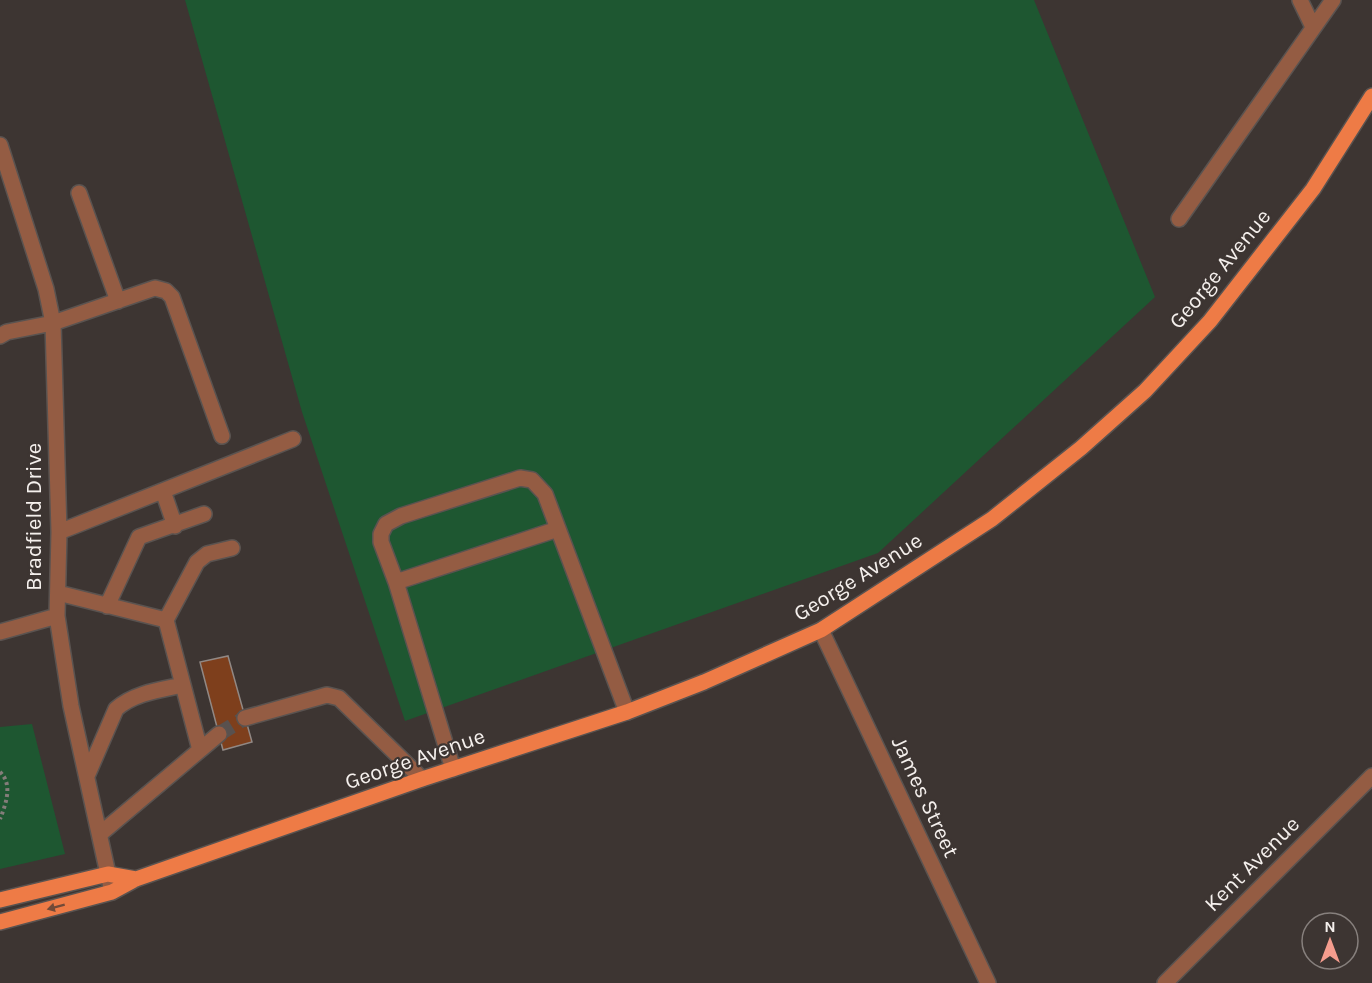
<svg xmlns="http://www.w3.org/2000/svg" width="1372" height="983" font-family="Karla,sans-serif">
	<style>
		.green { fill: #1e5731 }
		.building { fill: #7e3f1c; stroke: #918884; stroke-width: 1.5 }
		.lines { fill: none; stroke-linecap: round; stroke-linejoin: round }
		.minor-tunnel { stroke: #59514e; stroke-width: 15; stroke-dasharray: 15 8; stroke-linecap: butt }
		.minor-casing { stroke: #5a5350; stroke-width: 18 }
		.major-casing { stroke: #5a5350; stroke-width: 18 }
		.path { stroke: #847d7a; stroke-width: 4; stroke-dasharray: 3 3; stroke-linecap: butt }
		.minor { stroke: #945c43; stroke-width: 15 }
		.major { stroke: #ee7b46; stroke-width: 15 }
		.oneway { fill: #724a38 }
		.labels { text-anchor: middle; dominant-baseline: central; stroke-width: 4.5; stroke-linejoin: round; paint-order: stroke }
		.street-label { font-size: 22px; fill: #f5f0ed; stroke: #3d3532 }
	</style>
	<rect width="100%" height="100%" fill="#3d3532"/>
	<path class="green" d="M185 0H1034L1155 297 878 553 405 721 302 412Z
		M32 724 65 854 0 869V727Z"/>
	<path class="building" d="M228 656 252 742 223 750 200 662Z"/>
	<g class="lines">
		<path class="minor-tunnel" d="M219 734 245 718"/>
		<g class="minor-casing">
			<path id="minor" d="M1300 0 1313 27
				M0 145 46 289 53 323 59 532 57 616 71 706 112 892
				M79 193 118 301
				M1179 219 1333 0
				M0 336 7 332 53 323 155 288 166 291 172 297 222 436
				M163 491 175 526
				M59 532 293 439
				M396 582 558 529
				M58 593 166 620 200 750 100 834
				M107 606 139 537 204 514
				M166 620 197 562 207 554 232 548
				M821 630 988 983
				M0 632 57 616
				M245 718 327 695 339 698 422 779
				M200 750 219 734
				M453 769 396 582 381 542V534L386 524 401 516 520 478 532 480 545 494 627 712
				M87 776 116 709C134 693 160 690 183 685
				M1165 983 1372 776"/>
		</g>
		<g class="major-casing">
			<path id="major" d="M0 900 108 874 136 879
				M0 922 112 892 136 879 422 779 627 712 704 682 821 630 992 519 1081 448 1145 391 1210 321 1313 189 1372 96"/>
		</g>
		<path class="path" d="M0 772C13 784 6 804 0 819"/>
		<use href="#minor" class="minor"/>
		<use href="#major" class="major"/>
	</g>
	<defs><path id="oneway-solid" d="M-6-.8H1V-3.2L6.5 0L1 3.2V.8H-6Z" transform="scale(1.5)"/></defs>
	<use class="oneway" href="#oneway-solid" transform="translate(56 907) rotate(165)"/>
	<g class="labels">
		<g class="street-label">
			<text transform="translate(1220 269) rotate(-51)">George Avenue</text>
			<text transform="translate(34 517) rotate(-90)">Bradfield Drive</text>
			<text transform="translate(858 577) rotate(-32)">George Avenue</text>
			<text transform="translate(415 759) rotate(-19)">George Avenue</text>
			<text transform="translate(925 797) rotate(65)">James Street</text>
			<text transform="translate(1252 864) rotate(-45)">Kent Avenue</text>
		</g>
	</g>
	<g transform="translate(1330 941)"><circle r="28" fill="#3d3532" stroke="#87807d" stroke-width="1.5"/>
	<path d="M0-4.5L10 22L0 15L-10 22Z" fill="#f59d8e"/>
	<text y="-9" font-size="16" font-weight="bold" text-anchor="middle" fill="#f5f0ed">N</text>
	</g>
</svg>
